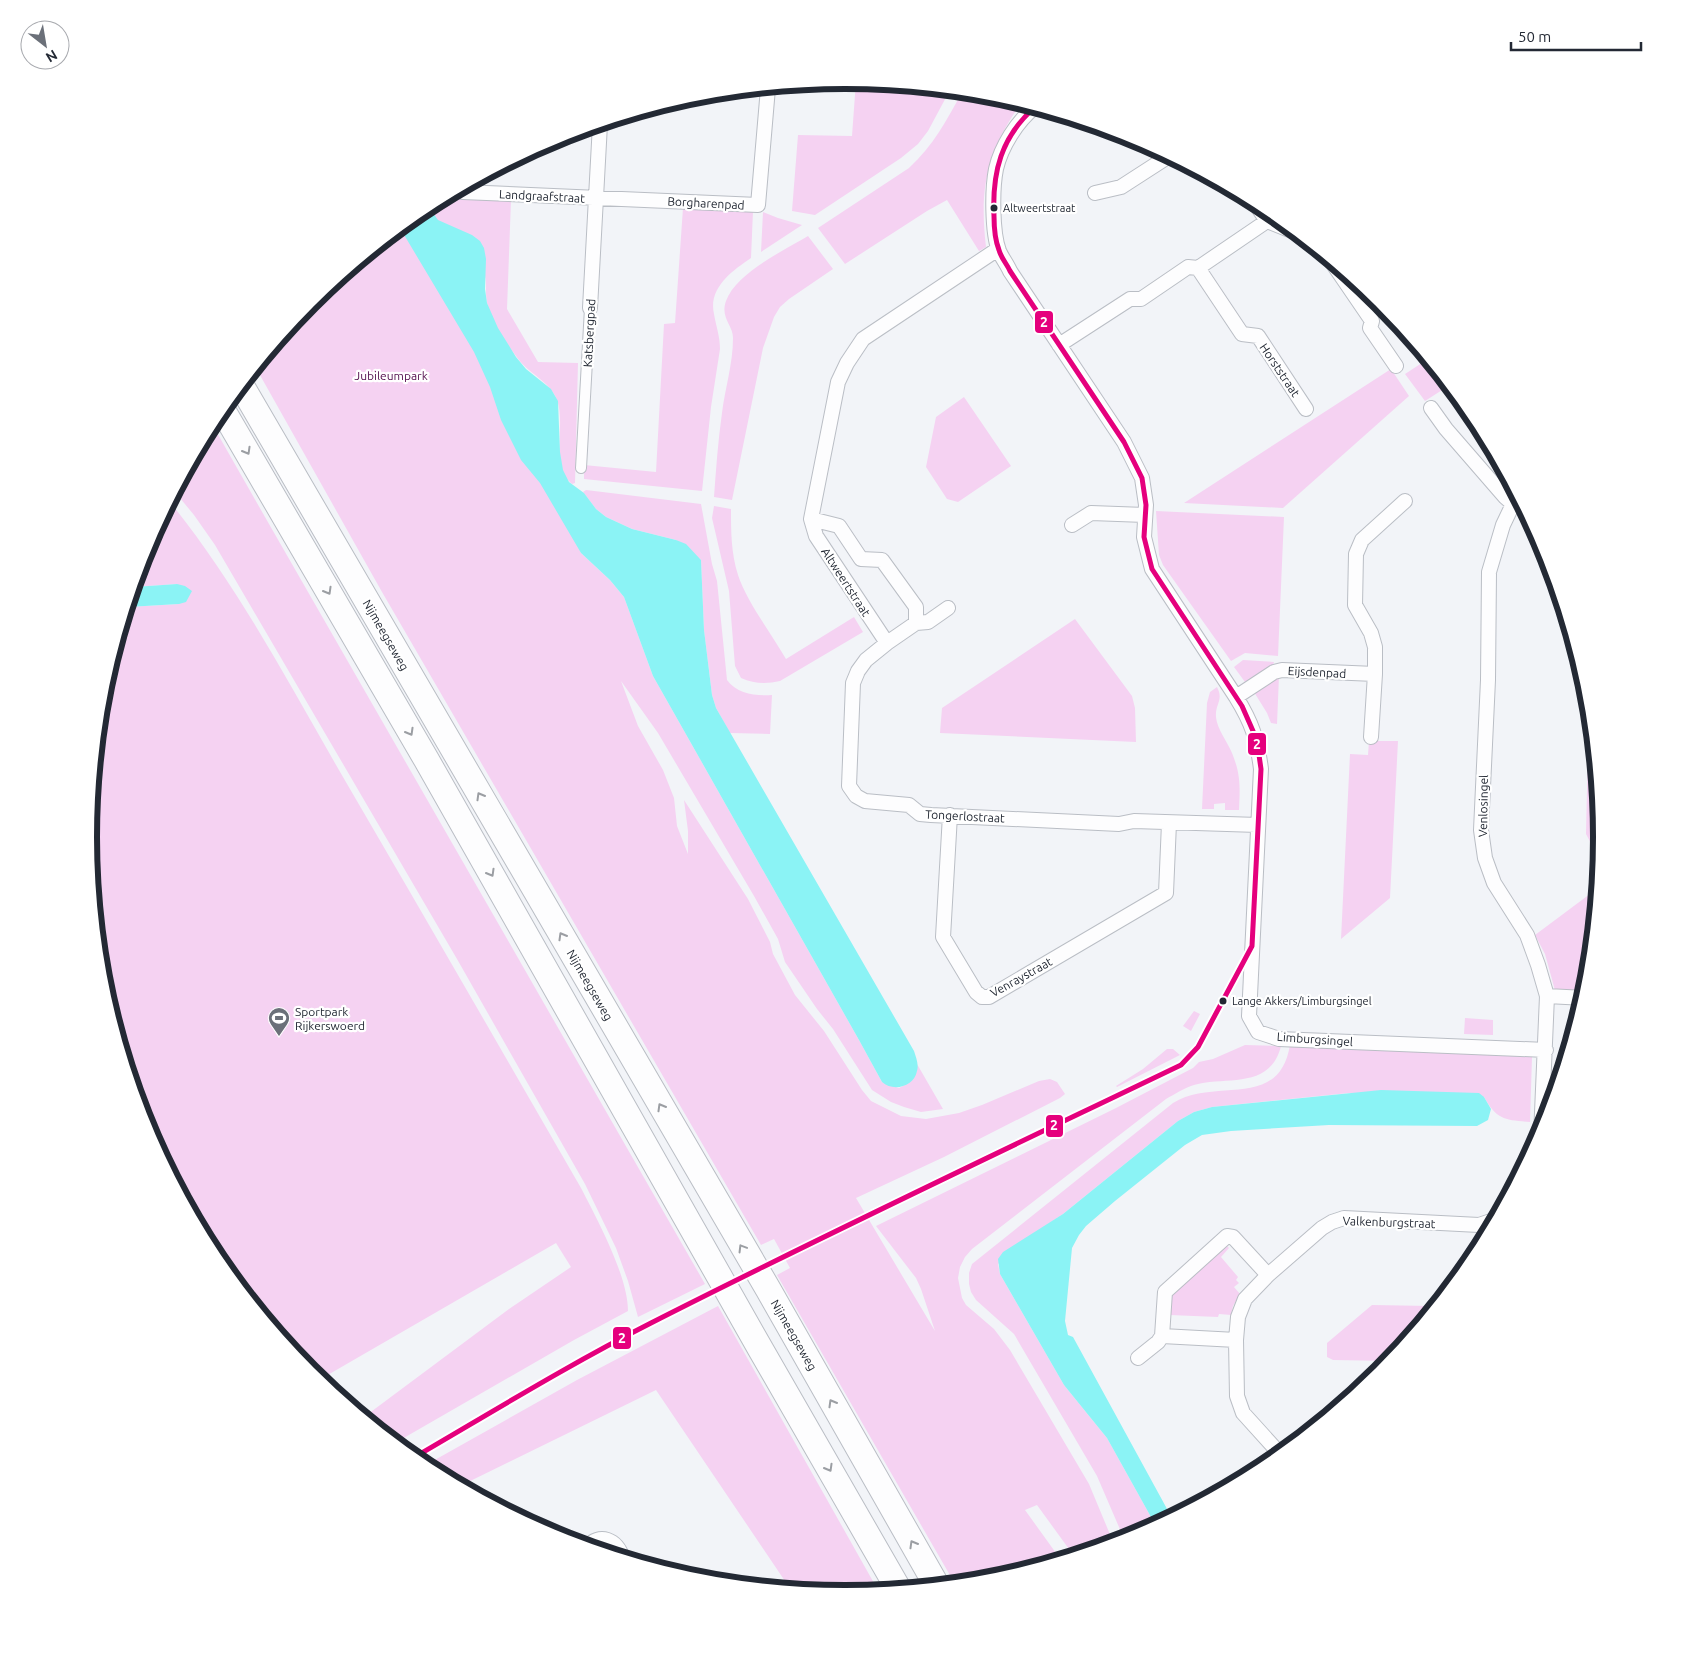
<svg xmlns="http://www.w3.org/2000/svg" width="1691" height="1675" font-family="Ubuntu,sans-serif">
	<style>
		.green { fill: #f5d2f2 }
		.water { fill: #8bf3f5 }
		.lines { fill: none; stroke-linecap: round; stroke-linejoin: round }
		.pedestrian-casing { stroke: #babec5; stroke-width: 12 }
		.minor-casing { stroke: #babec5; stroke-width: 16 }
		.motorway-casing { stroke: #babec5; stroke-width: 27 }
		.pedestrian { stroke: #fdfdfe; stroke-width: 10 }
		.minor { stroke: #fdfdfe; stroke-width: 14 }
		.motorway { stroke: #fdfdfe; stroke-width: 25 }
		.bus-1-casing { stroke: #fff; stroke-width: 9 }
		.bus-1 { stroke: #e5007d; stroke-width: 5 }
		.oneway { stroke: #9b9ea3 }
		.bus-dot { fill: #232934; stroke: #fff; stroke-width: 2 }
		.labels { text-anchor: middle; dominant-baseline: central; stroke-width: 4.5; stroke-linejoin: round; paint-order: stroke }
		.bus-label { font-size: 11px; fill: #232934; stroke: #fff; text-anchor: start }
		.street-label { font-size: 12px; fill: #232934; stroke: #fff }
		.park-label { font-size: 12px; fill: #520d4c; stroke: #fff }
		.poi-label { font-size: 12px; fill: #232934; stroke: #fff; text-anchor: start }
		.rim { fill: none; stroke: #232934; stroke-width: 6 }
		.line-badge { stroke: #fff; stroke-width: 2 }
		.badge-label { font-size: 14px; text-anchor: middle; font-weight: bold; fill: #fff }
	</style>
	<rect width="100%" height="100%" fill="#f2f4f8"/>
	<path class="green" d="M856 81 950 90 928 131 918 144 901 158 815 215 792 211 798 135 852 136Z
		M962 92 994 95 1021 103C987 152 979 187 986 247L979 251 947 200 927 211 845 264 818 228 909 168C933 146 947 120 962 92Z
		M448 195 457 198 511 200 507 309 538 362 578 363 575 483 572 484C550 468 566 423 557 400 550 381 527 373 516 356 504 340 492 322 487 303 485 294 487 284 485 276 483 269 456 235 450 226L581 553 610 580 624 597 653 676 859 1040 882 1082 899 1088C910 1082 918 1077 917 1064L943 1109 921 1112 904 1107 891 1102 872 1090 833 1029 817 1009 785 962 778 939 754 896 658 733 621 681 638 726 663 770 674 798 677 826 688 854V831L684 800 748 899 770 942 773 954 795 995 824 1031 862 1090 871 1101 901 1116 926 1119 959 1113 982 1105 1039 1081 1050 1079 1057 1082 1065 1094 1060 1098 944 1157 856 1198 935 1331 921 1289 916 1278 876 1226 1116 1108 1193 1068 1199 1062 1213 1059 1245 1045 1281 1046C1270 1090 1227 1076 1194 1085 1184 1088 1175 1094 1166 1099L972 1249 965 1257 960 1267 958 1278 962 1298 966 1305 994 1329 1010 1350 1089 1484 1114 1544 1074 1556 1037 1505 1025 1510 1061 1560 993 1580 955 1584 777 1275 790 1268 774 1239 761 1245 382 592 256 368 310 302 425 208Z
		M683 208 753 211 751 258C732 271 708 288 714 314 716 326 720 336 720 349L711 407 702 491 584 479V465L656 472 664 324 675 323Z
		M763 212 778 218 802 225 761 252Z
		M808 236 833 269 789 299 780 307 774 317 763 348 732 500 714 497C716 469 718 441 722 413 725 388 733 364 733 338 733 325 720 318 726 301 736 273 783 251 808 236Z
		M1428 359 1450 385 1425 401 1405 374Z
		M1391 369 1409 396 1283 508 1184 503Z
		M964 397 1011 466 958 502 947 499 926 467 936 417Z
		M212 424 265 517 705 1284 638 1317 628 1281 616 1248 585 1184 457 959 215 545 194 515 175 492Z
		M586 490 701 504 712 564 717 581 727 680C737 694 756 696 772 695L770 734 730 733 716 708 712 695 704 630 701 560 676 540 632 529 606 517 596 509 583 492Z
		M170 502C238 586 289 684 343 777 423 914 502 1051 581 1188 597 1219 628 1276 628 1311L574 1340 395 1443 364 1417 509 1309 571 1267 556 1243 319 1380 310 1373 216 1258 146 1127 103 985 88 837 103 689 128 607 179 604 177 584 134 587 146 547Z
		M714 506 731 509C731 531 731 553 738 575 747 602 771 633 786 659L854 617 863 632 780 681C767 684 754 684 741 678L735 666 729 591 712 518Z
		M1156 511 1284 517 1278 656 1245 653 1231 661 1163 565 1159 555Z
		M1075 619 1132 696 1135 708 1136 742 940 733 942 708Z
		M1243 660 1274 662 1273 665 1245 682 1234 667Z
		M1279 676 1277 724 1271 723 1267 713 1254 692Z
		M1217 687C1224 700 1215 704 1216 717 1217 729 1227 741 1232 753 1241 775 1240 787 1239 810H1225V803L1214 804V809H1202L1207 703 1210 692Z
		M1589 699 1603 838 1601 862 1586 834Z
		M1369 741H1398L1390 898 1341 939 1350 754 1368 755Z
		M1598 888 1595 920 1593 921 1588 986 1585 996 1556 994 1545 954 1535 935Z
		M1194 1011 1200 1014 1191 1031 1183 1026Z
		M1465 1018 1493 1020V1035L1464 1034Z
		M1290 1045 1532 1057 1530 1122C1505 1120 1497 1120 1484 1097L1349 1093 1212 1107 1194 1112 1178 1121 1063 1214 1036 1232 998 1264 1000 1274 1064 1385 1107 1438 1156 1526 1135 1537 1125 1541 1097 1476 1014 1334 976 1300 971 1292 969 1284V1273L972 1264 1173 1103C1216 1077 1279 1111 1290 1045Z
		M1167 1049H1173L1180 1055 1117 1087 1116 1086 1143 1069Z
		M1226 1245 1229 1248 1221 1257 1238 1277 1236 1280 1239 1283 1234 1287 1240 1294 1233 1306 1231 1315 1219 1314 1218 1317 1170 1315V1295Z
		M1372 1305 1431 1306V1312L1391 1361 1333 1360 1327 1357V1343Z
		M718 1306 879 1592 845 1595 791 1590 656 1390 460 1486 424 1466 577 1380Z"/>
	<path class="water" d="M428 206 438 220 472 235 480 241 484 248 486 259 485 289 487 303 498 328 516 357 526 369 551 389 558 401 560 452 563 470 569 482 584 493 596 509 606 517 632 529 676 540 686 544 701 560 704 630 712 695 716 708 914 1051C916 1057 919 1065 917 1071 914 1087 893 1092 882 1082L859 1040 653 676 624 597 610 580 581 553 540 483 521 460 501 420 490 387 474 352 400 228Z
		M177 584 185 586 192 591 186 602 179 604 128 607 134 587Z
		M1381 1090 1479 1093 1484 1097 1491 1109 1488 1120 1477 1126 1329 1125 1231 1131 1202 1135 1185 1145 1115 1201 1086 1226 1079 1235 1072 1248 1065 1321 1068 1335 1073 1337 1172 1518 1156 1526 1107 1438 1064 1385 1000 1274 998 1259 1003 1252 1063 1214 1178 1121 1194 1112 1212 1107Z"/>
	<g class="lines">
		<g class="pedestrian-casing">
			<path id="pedestrian" d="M581 468 590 308"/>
		</g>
		<g class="minor-casing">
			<path id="minor" d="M1035 107C1017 121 1001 147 996 169 992 189 992 232 999 251 1002 258 1007 264 1010 271L1124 442 1142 478 1146 505 1144 537 1152 569 1236 697C1252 723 1257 738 1261 769L1249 1016 1258 1032 1279 1039 1546 1050
				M459 189 463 192 758 205 768 88
				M1095 193 1121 187 1169 156
				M1253 200 1267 221
				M1331 261 1372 321 1370 328 1396 366
				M1198 268 1242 334 1258 336 1306 409
				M590 308 600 124
				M1059 345 1130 299H1141L1188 267 1198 268 1267 221 1297 233
				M1431 408 1446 429 1505 497 1513 504
				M1518 497 1513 504 1503 525 1489 572 1488 680 1481 830 1485 858 1494 883 1527 935 1538 965 1547 996 1541 1136
				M811 519 839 526 861 559 882 560 916 607V623
				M1072 525 1091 513 1145 515
				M948 608 928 622 916 623 887 643 866 660 858 671 853 683 849 786 856 796 865 801 909 805 920 814 931 815 1119 824 1134 821 1258 825
				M887 643 816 536 811 519 838 382 847 363 863 339 998 249
				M1236 697 1274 672 1282 670 1375 674
				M1371 737 1375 674V647L1371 633 1355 605 1356 554 1362 540 1405 501
				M950 815 943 937 976 992 982 997H989L1166 893 1169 823
				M1547 996 1585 998
				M1162 1336 1236 1340 1238 1317 1245 1299 1268 1275 1322 1228 1332 1222 1344 1218 1479 1225 1491 1221 1498 1217
				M1236 1340 1237 1396 1243 1413 1281 1455
				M1138 1358 1158 1342 1162 1336 1165 1292 1227 1236 1233 1237 1268 1275
				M587 1547C599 1532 618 1540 622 1557"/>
		</g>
		<g class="motorway-casing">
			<path id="motorway" d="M241 385 768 1289 937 1586
				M222 409 426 759 761 1350 899 1590"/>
		</g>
		<use href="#pedestrian" class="pedestrian"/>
		<use href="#minor" class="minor"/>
		<use href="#motorway" class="motorway"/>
		<g class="bus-1-casing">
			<path id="bus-1" d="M413 1458C492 1412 570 1364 651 1323 826 1234 1004 1150 1181 1065L1198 1047 1252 946 1261 769 1258 748 1253 731 1242 706 1152 569 1144 537 1146 505 1142 478 1124 442 1010 271C1007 264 1001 258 999 250 995 240 994 227 994 216 992 172 1001 137 1035 107"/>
		</g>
		<use href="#bus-1" class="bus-1"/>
	</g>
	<defs><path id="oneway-chevron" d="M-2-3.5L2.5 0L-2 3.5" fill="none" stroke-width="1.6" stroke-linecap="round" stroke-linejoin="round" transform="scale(1.25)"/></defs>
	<g class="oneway">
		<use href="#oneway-chevron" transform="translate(247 451) rotate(60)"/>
		<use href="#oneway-chevron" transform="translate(328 591) rotate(60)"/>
		<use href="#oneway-chevron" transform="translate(410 732) rotate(60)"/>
		<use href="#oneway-chevron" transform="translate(480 796) rotate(-120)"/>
		<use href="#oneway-chevron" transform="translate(491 873) rotate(60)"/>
		<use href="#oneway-chevron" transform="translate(562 936) rotate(-120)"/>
		<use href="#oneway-chevron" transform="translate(661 1107) rotate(-120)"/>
		<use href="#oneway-chevron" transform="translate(742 1248) rotate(-121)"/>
		<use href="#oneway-chevron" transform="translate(832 1403) rotate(-120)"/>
		<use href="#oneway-chevron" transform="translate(829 1468) rotate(60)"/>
		<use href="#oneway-chevron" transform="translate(913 1544) rotate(-120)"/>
	</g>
	<defs>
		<g id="stadium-pin" transform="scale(1.125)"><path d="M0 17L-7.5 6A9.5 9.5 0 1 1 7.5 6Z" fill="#6b7079" stroke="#fff"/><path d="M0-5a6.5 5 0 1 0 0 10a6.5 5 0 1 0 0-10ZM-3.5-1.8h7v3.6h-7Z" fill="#fff"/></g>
	</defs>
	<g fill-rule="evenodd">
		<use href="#stadium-pin" x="279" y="1018"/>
	</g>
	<g class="bus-dot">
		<circle cx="994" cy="208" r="4.5"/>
		<circle cx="1223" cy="1001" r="4.5"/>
	</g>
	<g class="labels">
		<g class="bus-label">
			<text x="1003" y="208">Altweertstraat</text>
			<text x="1232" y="1001">Lange Akkers/Limburgsingel</text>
		</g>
		<g class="street-label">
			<text transform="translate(542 196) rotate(3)">Landgraafstraat</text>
			<text transform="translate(706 203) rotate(3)">Borgharenpad</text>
			<text transform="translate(589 333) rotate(-87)">Katsbergpad</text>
			<text transform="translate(1280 370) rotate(56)">Horststraat</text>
			<text transform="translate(846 582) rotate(57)">Altweertstraat</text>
			<text transform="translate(386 635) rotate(60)">Nijmeegseweg</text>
			<text transform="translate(1317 672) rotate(3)">Eijsdenpad</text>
			<text transform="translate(1483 806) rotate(-89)">Venlosingel</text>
			<text transform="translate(965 816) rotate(3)">Tongerlostraat</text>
			<text transform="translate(1021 977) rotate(-29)">Venraystraat</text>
			<text transform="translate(590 985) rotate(60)">Nijmeegseweg</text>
			<text transform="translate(1315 1039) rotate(4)">Limburgsingel</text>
			<text transform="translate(1389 1222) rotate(2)">Valkenburgstraat</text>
			<text transform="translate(794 1335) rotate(60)">Nijmeegseweg</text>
		</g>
		<g class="park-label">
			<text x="391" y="375">Jubileumpark</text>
		</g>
		<g class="poi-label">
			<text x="295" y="1011">Sportpark<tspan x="295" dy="14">Rijkerswoerd</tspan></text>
		</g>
	</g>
	<path d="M0 0H1691V1675H0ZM97 837a748 748 0 1 1 1496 0a748 748 0 1 1-1496 0Z" fill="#fff" fill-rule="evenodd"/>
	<path class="rim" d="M97 837a748 748 0 1 1 1496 0a748 748 0 1 1-1496 0Z"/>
	<g class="line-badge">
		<rect x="1034" y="310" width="20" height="24" rx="5" fill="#e5007d"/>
		<rect x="1247" y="732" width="20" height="24" rx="5" fill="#e5007d"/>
		<rect x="1045" y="1114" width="19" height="24" rx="5" fill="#e5007d"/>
		<rect x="612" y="1326" width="20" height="24" rx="5" fill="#e5007d"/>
	</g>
	<g class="badge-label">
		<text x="1044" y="327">2</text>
		<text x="1257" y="749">2</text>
		<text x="1054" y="1130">2</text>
		<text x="622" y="1343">2</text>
	</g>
	<g transform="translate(45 45) rotate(149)"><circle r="24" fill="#ffffff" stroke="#a7a9ae"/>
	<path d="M0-4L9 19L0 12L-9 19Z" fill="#6b7079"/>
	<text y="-8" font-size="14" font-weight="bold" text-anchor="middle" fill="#232934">N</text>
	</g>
	<path d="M1511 42v8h130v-8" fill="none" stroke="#232934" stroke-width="2.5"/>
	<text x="1518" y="42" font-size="15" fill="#232934" stroke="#ffffff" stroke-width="4" paint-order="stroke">50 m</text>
</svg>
